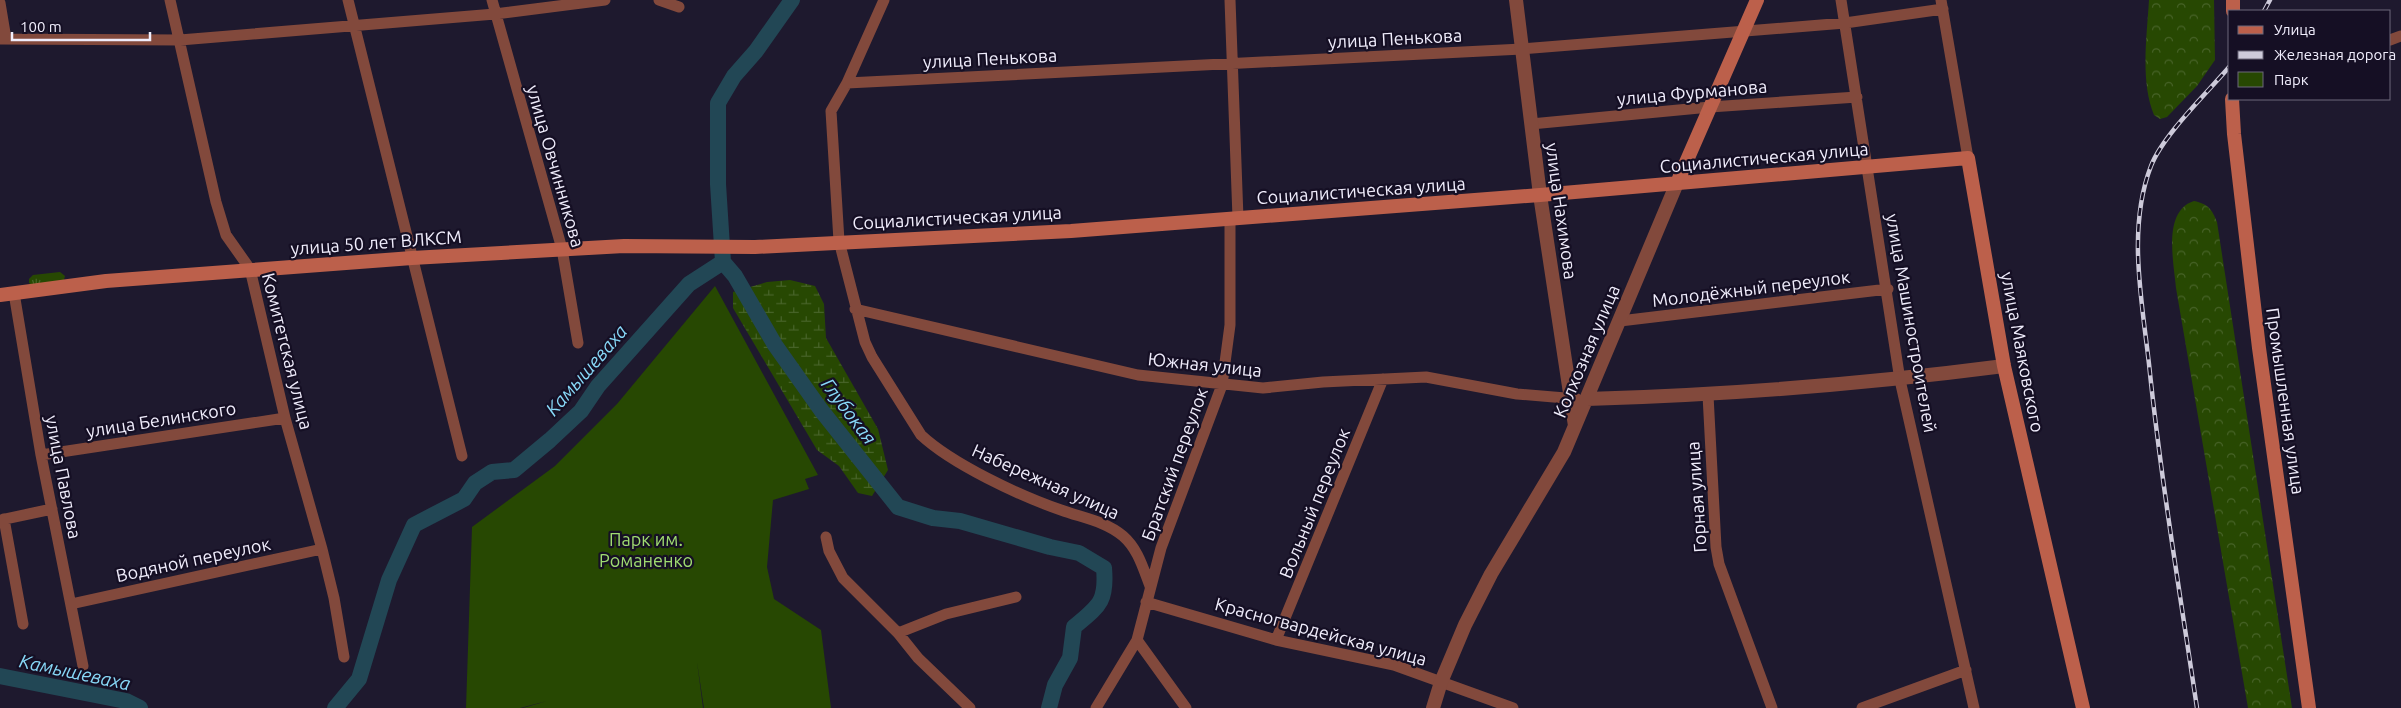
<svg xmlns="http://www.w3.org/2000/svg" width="2401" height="708" font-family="Ubuntu,sans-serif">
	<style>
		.grass { fill: url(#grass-tufts) }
		.forest { fill: url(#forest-crowns) }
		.wetland { fill: url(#wetland-marsh) }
		.park { fill: #274802 }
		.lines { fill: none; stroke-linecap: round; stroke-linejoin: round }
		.river { stroke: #224755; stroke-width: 16 }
		.minor { stroke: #82493c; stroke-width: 11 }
		.tertiary { stroke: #82493c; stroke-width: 14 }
		.secondary { stroke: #bc604b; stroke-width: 14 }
		.rail-casing { stroke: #cdcada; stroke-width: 4.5 }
		.rail { stroke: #150f24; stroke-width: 2.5; stroke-dasharray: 8; stroke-linecap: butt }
		.labels { text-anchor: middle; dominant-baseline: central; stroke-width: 4.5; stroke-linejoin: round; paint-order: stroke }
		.street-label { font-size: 18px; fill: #f0edfc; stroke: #150f24 }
		.park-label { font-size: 18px; fill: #9fdb71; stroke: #150f24 }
		.water-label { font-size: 19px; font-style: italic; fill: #88d9f8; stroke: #150f24 }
	</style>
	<defs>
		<pattern id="grass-tufts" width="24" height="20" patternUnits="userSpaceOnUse" patternTransform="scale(1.25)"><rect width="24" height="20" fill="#274802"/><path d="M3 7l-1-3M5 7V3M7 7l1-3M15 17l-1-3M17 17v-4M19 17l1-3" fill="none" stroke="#476328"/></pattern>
		<pattern id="forest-crowns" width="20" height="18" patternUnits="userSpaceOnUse" patternTransform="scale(1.25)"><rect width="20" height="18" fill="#274802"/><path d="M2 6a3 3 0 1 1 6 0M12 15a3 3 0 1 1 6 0" fill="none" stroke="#476328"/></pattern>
		<pattern id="wetland-marsh" width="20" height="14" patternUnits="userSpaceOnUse" patternTransform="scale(1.25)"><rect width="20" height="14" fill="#274802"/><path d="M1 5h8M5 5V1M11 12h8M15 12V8" fill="none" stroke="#476328"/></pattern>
	</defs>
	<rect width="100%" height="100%" fill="#1e192e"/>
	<path class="grass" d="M60 272 65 276 63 283 33 286 29 283V279L33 275Z"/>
	<path class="forest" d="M2149 0H2214L2215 60 2197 86 2167 117 2160 119 2154 115C2140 81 2147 36 2149 0Z
		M2194 201C2208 204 2212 209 2217 222L2292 708H2248L2176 288C2174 263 2162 211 2194 201Z"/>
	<path class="wetland" d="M790 280 815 286 824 304 826 338 878 429 888 470 872 496 858 493 839 466 817 450 733 308V292L767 282Z"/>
	<path class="park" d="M715 286 818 475 805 479 809 489 773 500 767 567 774 599 821 630 831 708H704L697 662 703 708H523L547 701 520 708H466L472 527 555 466 617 404Z"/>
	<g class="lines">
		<path class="river" d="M792 0 756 51 734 76 718 103V184L723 262 735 276 775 345 821 410 898 507 933 518 960 521 1050 547 1079 553 1104 568C1107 602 1099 606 1074 627L1070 658 1055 685 1049 708
			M0 676 126 701 140 708
			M335 708 359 679 389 580 414 525 464 499 475 483 492 472 514 470 550 440 581 411 598 386 689 284 723 262"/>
		<path class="minor" d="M170 0 216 202 226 235 250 269 285 418 322 549 334 598 344 657
			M348 0 462 456
			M492 0 562 249 578 343
			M659 0 679 7
			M884 0 847 83 831 111 839 241 865 342 872 357 921 435C952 464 1020 496 1061 510 1083 518 1105 521 1123 536 1138 549 1143 568 1150 586
			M1230 0 1238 218
			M1841 0 1900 380 1974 708
			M1941 0 1968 158
			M0 3 6 39
			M0 39 180 40 495 14 605 0
			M2390 40 2401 36
			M847 83 1522 49 1845 23 1943 9
			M1531 124 1710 107 1857 97
			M14 293 41 455 83 666
			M855 309 1138 375 1263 388 1323 382 1426 377 1517 394 1577 399
			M1620 321 1888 289
			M1708 395 1716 547 1719 564 1772 708
			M41 455 285 418
			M4 519 23 624
			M0 520 52 509
			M826 537 829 551 843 578 898 633 918 658 970 708
			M1146 602 1276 640 1394 665 1513 708
			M71 604 322 549
			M898 633 946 614 1016 597
			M1137 640 1186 708
			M1276 640 1383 379
			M1096 708 1137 640 1161 548 1222 385 1230 325V218
			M1862 708 1966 670"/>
		<path class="tertiary" d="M1516 0 1540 195 1575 426
			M1587 399C1727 395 1865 384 2004 366
			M1433 708 1441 682 1465 625 1491 574 1564 452 1677 183"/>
		<path class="secondary" d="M2233 11V0
			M2232 99 2234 134 2259 348 2309 708
			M1677 183 1757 0
			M0 295 106 281 412 258 624 246 755 247 1071 231 1540 195 1968 158 2004 366 2083 708"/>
		<g class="rail-casing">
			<path id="rail" d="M2264 11 2270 0
				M2197 708C2180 594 2161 480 2149 364 2142 301 2127 228 2151 166 2163 135 2207 93 2230 66"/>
		</g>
		<use href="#rail" class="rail"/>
	</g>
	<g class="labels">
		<g class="street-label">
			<text transform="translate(1395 38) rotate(-3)">улица Пенькова</text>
			<text transform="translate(990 58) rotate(-3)">улица Пенькова</text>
			<text transform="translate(1692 92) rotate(-5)">улица Фурманова</text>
			<text transform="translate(1764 157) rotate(-5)">Социалистическая улица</text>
			<text transform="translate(556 166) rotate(74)">улица Овчинникова</text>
			<text transform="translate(1361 190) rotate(-4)">Социалистическая улица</text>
			<text transform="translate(1562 211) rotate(82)">улица Нахимова</text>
			<text transform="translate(957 217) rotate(-3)">Социалистическая улица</text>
			<text transform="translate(376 242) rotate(-4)">улица 50 лет ВЛКСМ</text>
			<text transform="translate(1751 288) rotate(-7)">Молодёжный переулок</text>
			<text transform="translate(1912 323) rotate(80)">улица Машиностроителей</text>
			<text transform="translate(288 351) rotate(76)">Комитетская улица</text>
			<text transform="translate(1586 351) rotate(-67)">Колхозная улица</text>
			<text transform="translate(2023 352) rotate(79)">улица Маяковского</text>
			<text transform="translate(1205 364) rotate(6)">Южная улица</text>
			<text transform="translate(2286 401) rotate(82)">Промышленная улица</text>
			<text transform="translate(161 419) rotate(-9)">улица Белинского</text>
			<text transform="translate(1174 464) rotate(-70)">Братский переулок</text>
			<text transform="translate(64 477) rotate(79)">улица Павлова</text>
			<text transform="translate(1046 481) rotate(24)">Набережная улица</text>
			<text transform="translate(1696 497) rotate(-94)">Горная улица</text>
			<text transform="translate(1314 503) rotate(-68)">Вольный переулок</text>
			<text transform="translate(193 559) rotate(-12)">Водяной переулок</text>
			<text transform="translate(1321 631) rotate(15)">Красногвардейская улица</text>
		</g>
		<g class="park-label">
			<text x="646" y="539">Парк им.<tspan x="646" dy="21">Романенко</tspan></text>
		</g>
		<g class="water-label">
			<text transform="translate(586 370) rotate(-49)">Камышеваха</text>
			<text transform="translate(849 411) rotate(53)">Глубокая</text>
			<text transform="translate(75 672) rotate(12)">Камышеваха</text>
		</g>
	</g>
	<rect x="2228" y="10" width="162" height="90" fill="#150f24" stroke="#6d687a"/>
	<rect x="2238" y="26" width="25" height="8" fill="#bc604b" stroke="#6d687a"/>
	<text x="2274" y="35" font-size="15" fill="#f0edfc">Улица</text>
	<rect x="2238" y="51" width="25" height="8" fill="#cdcada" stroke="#6d687a"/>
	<text x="2274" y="60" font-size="15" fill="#f0edfc">Железная дорога</text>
	<rect x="2238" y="72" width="25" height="15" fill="#274802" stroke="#6d687a"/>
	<text x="2274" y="85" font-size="15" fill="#f0edfc">Парк</text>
	<path d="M12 32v8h138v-8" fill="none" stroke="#f0edfc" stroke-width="2.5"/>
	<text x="20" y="32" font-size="15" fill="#f0edfc" stroke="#150f24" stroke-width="4" paint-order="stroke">100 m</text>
</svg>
